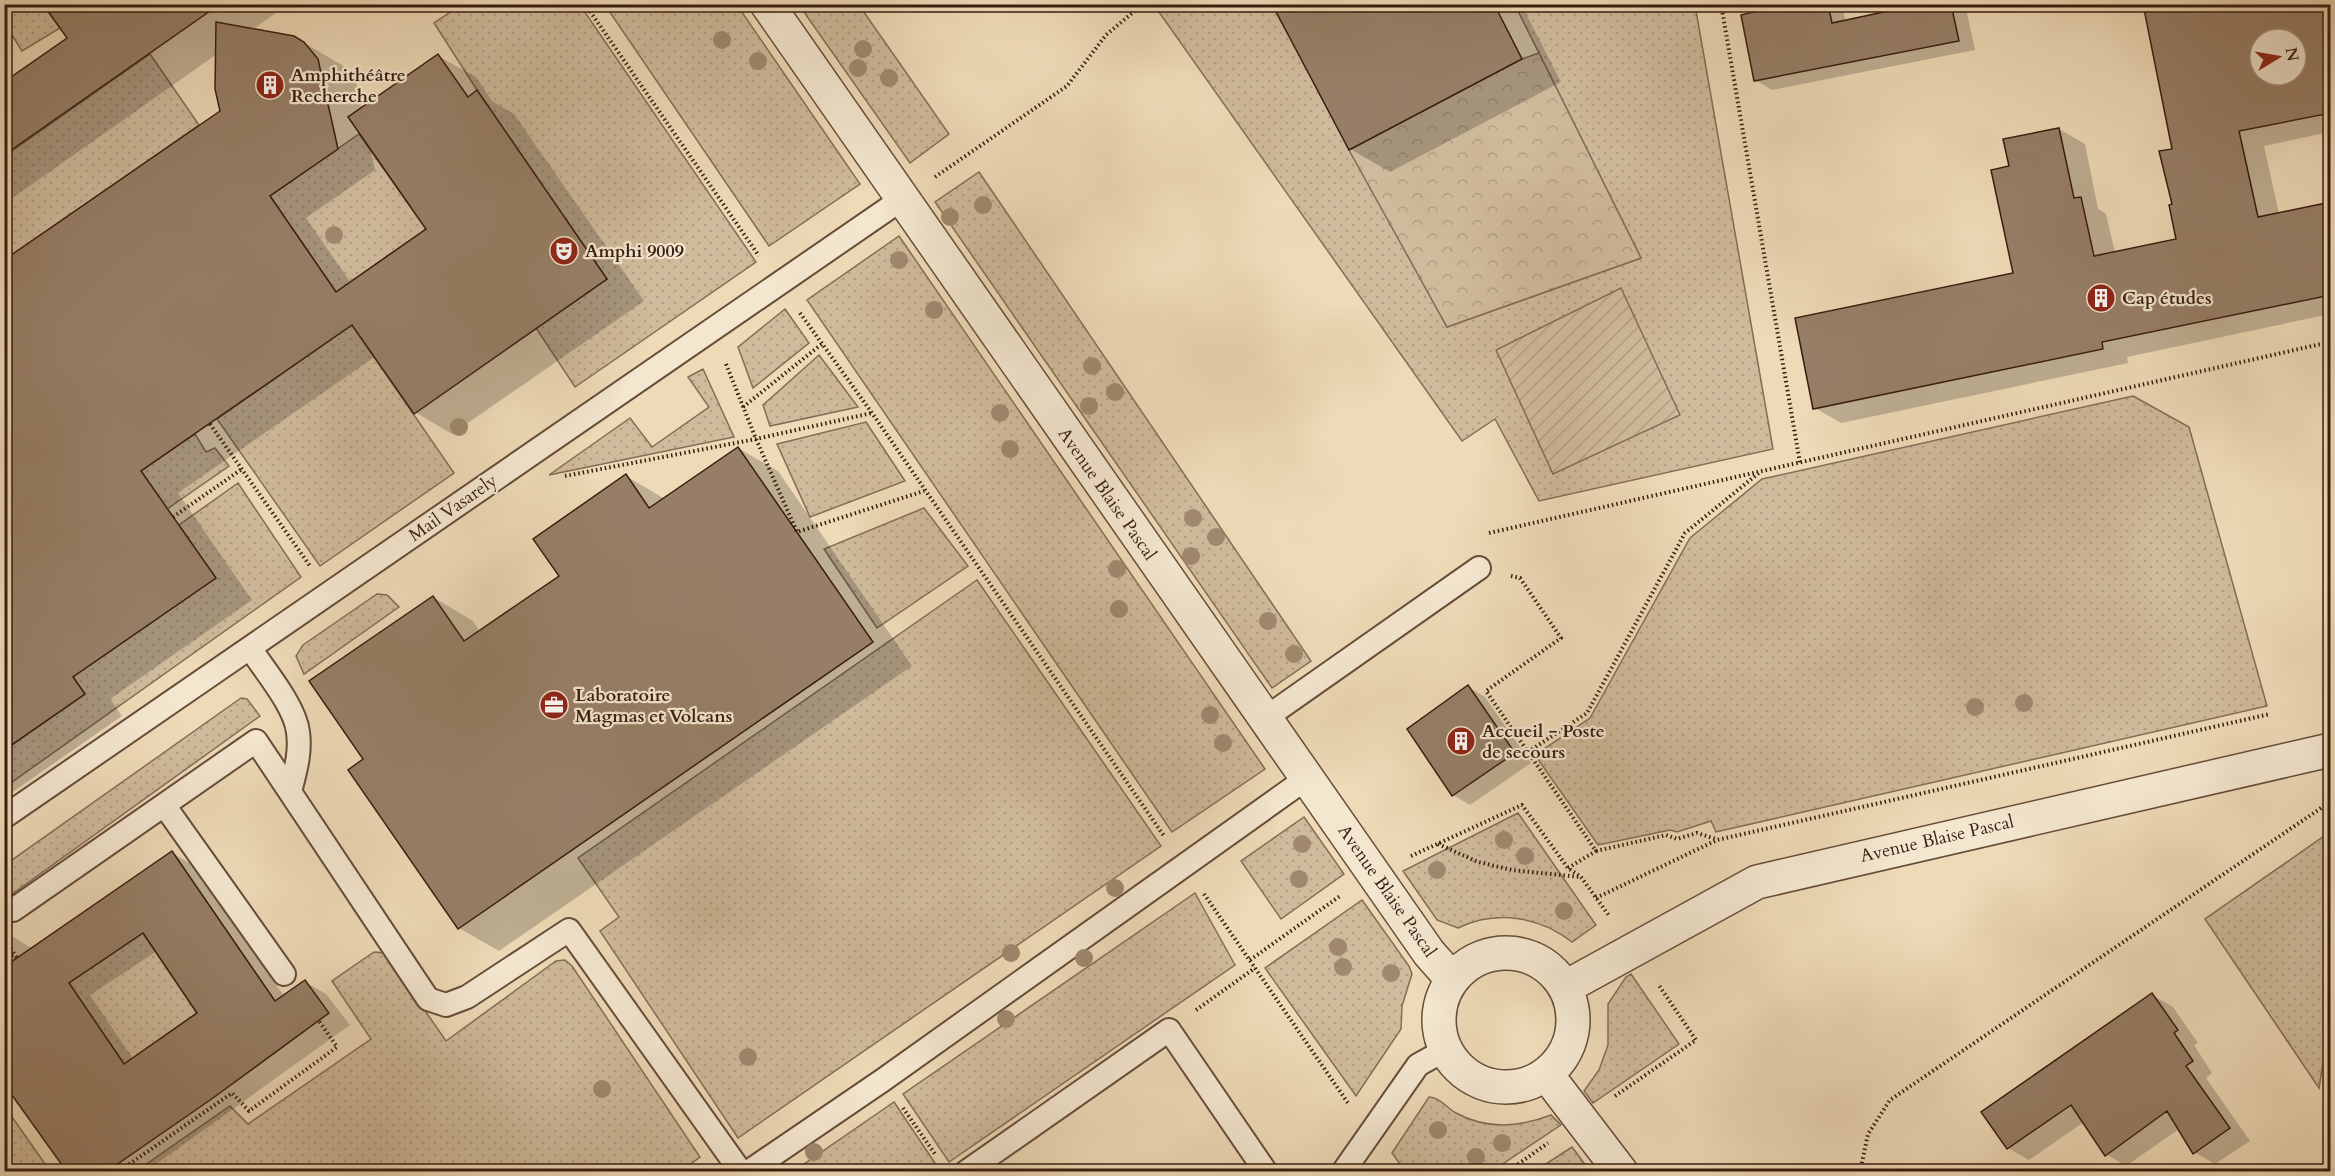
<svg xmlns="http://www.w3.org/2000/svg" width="2335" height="1176" font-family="Cardo,serif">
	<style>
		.grass { fill: url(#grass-dots); stroke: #846c56; stroke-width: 1.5 }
		.forest { fill: url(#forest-crowns); stroke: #846c56; stroke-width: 1.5 }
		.garden { fill: url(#garden-furrows); stroke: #846c56; stroke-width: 1.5 }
		.shadow { fill: #0003; fill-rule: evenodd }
		.building { fill: #977f67; stroke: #381d10; stroke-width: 1.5; fill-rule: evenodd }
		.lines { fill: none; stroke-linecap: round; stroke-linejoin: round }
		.lane-casing { stroke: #664c3a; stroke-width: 26 }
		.street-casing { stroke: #664c3a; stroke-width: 36 }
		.path { stroke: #381d10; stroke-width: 4; stroke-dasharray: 1.5 3; stroke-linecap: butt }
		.lane { stroke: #f4e7d0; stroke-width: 22 }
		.street { stroke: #f4e7d0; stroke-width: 33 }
		.tree { fill: #9f886e }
		.labels { text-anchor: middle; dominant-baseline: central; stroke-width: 4.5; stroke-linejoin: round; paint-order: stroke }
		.poi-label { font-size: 18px; font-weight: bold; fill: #381d10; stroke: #f4e7d0; text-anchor: start }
		.street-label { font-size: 18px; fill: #381d10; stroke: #f4e7d0 }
	</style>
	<defs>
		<pattern id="grass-dots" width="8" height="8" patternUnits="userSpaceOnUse" patternTransform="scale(1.5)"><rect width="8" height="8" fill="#cfba9b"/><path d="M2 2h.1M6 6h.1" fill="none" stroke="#b29f84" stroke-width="1.8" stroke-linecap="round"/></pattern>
		<pattern id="forest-crowns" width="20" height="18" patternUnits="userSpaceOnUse" patternTransform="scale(1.5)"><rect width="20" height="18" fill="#cfba9b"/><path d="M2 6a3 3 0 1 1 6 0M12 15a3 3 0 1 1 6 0" fill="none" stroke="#b29f84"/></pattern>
		<pattern id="garden-furrows" width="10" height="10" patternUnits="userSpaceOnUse" patternTransform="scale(1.5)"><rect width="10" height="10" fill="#cfba9b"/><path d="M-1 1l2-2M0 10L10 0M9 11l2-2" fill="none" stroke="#b29f84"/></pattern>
	</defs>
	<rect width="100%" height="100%" fill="#eedab7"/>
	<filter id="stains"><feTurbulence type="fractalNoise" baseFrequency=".00333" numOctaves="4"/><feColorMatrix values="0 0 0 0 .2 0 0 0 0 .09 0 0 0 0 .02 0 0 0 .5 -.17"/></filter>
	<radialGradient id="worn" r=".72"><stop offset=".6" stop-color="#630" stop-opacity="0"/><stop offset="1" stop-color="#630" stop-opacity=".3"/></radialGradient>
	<path class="grass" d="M4 5H43L60 28 22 51 5 24Z
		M461 5H580L756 262 575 387 536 328 607 279 477 90 434 23Z
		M605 5H737L860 184 769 246Z
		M799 5H859L949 134 910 163Z
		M1154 5H1272L1447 327 1641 258 1515 5H1695L1773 449 1539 501 1495 419 1462 441Z
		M150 54 199 125 5 260V156Z
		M359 134 426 229 336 292 270 196Z
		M979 172 1311 661 1272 688 935 202Z
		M899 236 1265 769 1172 832 807 300Z
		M785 309 809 343 753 388 738 347Z
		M352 325 454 473 320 566 217 419Z
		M819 355 858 407 770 426 763 405Z
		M703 369 734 437 549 475 630 418 652 447 709 407 688 377Z
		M2133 396 2189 427 2267 706 1716 832 1711 821 1677 832 1670 830 1598 845 1535 755 1590 718 1690 538 1762 479Z
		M866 422 905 481 810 517 777 444Z
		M195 434 206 452 215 448 229 466 167 509 141 471Z
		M238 483 301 577 5 787V750L85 694 48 641 215 577 179 525Z
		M924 508 968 566 877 628 824 549Z
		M977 580 1161 846 738 1138 600 931 619 917 578 858Z
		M377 594 387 595 399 607 304 674 296 656 303 645Z
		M241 698 247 699 260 716 5 899V865Z
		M1518 813 1596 925 1572 942C1539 916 1496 910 1458 928L1437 920 1403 871Z
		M1304 817 1344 874 1281 919 1241 861Z
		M2330 832V1020L2319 1088 2205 919Z
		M1195 893 1235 965 949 1162 903 1094Z
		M1362 900 1409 966 1412 974 1402 1006 1401 1029 1356 1096 1265 968Z
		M143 933 197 1013 124 1064 69 983Z
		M374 952 385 953 446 1041 556 961 565 960 572 966 700 1157 680 1172H135L230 1106 248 1124 371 1039 332 981Z
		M1631 974 1679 1044 1593 1103 1584 1091 1599 1070 1608 1045V1004L1626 977Z
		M1429 1097C1439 1097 1447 1108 1456 1113 1487 1130 1520 1127 1551 1115L1561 1125 1492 1171H1405L1392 1153Z
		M894 1102 939 1169 794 1171Z
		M4 1107H5L50 1171H5Z
		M1572 1147 1590 1171H1535Z"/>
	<path class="forest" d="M1539 53 1641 258 1447 327 1349 150 1522 59Z"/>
	<path class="garden" d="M1621 288 1680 415 1553 474 1496 350Z"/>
	<path class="shadow" d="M45 4H288L252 30 294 37 342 65 356 82 362 109 438 56 476 77 492 101 514 114 644 301 452 434 415 412 376 356 178 493 252 600 110 699 122 716 4 798V262L221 111 217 54 4 204V84L69 38ZM370 147 428 229 351 283 306 218 375 170Z
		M1274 4H1521L1561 82 1390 172 1350 149Z
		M1793 4H1838L1842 7 1846 22 1910 8 1909 4H1965L1975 50 1772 90 1755 80Z
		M2053 4H2078L2060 8Z
		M2145 4H2330V132L2264 146 2279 214 2330 204V314L2127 357 2128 363 1841 423 1815 408 2015 274 2010 167 2059 129 2085 144 2098 209 2106 214 2115 253 2178 241 2173 206 2174 150ZM2260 39H2296V75H2260Z
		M738 448 778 471 912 666 499 951 459 928 365 760 433 597 473 621 480 632 561 577 626 476 665 499Z
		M1468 687 1485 697 1531 763 1470 805 1453 795Z
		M172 853 193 865 284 996 305 982 326 994 350 1025 145 1172H67L4 1082V938L10 935 33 949ZM157 951 199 1013 133 1059 90 995Z
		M2152 995 2173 1007 2198 1043 2194 1045 2212 1073 2206 1078 2250 1141 2215 1164 2194 1152 2179 1129 2126 1166 2106 1154 2084 1122 2029 1160 2008 1148 1983 1112Z"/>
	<path class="building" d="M43 4H220L4 155V82L67 38Z
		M1272 4H1494L1522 59 1349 150Z
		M1786 4H1828L1832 23 1921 4H1951L1959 41 1754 81 1741 15Z
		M2143 4H2322L2331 49V113L2239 131 2258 217 2331 202V295L2102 342 2103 349 1813 409 1795 318 2013 273 1991 170 2009 166 2003 139 2059 128 2074 198 2081 197 2094 256 2176 239 2169 205 2172 204 2159 151 2172 149ZM2260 39H2296V75H2260Z
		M216 22 294 36 304 42 318 59 338 149 270 196 336 292 426 229 348 117 438 54 468 97 477 90 607 279 414 414 352 325 141 471 216 578 73 677 85 694 4 750V260L220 111 215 89Z
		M738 447 873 642 458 929 348 770 363 759 309 681 433 596 464 641 559 576 533 539 626 474 649 508Z
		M1468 685 1515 753 1452 796 1407 729Z
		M172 851 275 1001 305 980 329 1013 213 1098 106 1172H67L4 1084V967ZM143 933 197 1013 124 1064 69 983Z
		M2152 993 2178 1030 2174 1033 2193 1061 2186 1066 2230 1128 2193 1154 2167 1111 2105 1156 2071 1105 2007 1149 1981 1112Z"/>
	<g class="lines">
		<g class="lane-casing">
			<path id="lane" d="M250 648C265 671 295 706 298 732 301 753 295 772 290 792
				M1264 719 1479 568
				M164 805 284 974
				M4 817 902 199
				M13 910 256 741 428 999 446 1005 467 997 569 930 741 1172
				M748 1172 883 1080 1307 778
				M966 1172 1169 1030 1266 1172
				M1343 1172 1418 1065 1445 1050"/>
		</g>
		<g class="street-casing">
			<path id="street" d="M767 4 1429 953 1452 979
				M1439 1020a67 67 0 1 1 134 0a67 67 0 1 1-134 0Z
				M1566 987 1757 882 2330 750
				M1547 1075 1621 1172"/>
		</g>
		<path class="path" d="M585 4 759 256
			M1721 4 1800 463
			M935 177 1067 86 1106 35 1143 4
			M800 313 872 413 1164 836
			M726 364 756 439 797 532 924 491
			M743 407 823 343
			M210 424 310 566
			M565 476 756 439 872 413
			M173 517 242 469
			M1489 533 2330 342
			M1511 576 1520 578 1561 638 1486 691 1528 752
			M1438 844 1478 862 1512 870 1580 877
			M1596 851 1666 835 1677 839 1697 833 1716 839
			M1411 856 1522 805 1568 868 1581 877 1610 917
			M1568 868 1596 851 1528 752 1587 713 1685 533 1760 472
			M1204 894 1348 1103
			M1596 898 1717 840 2270 714
			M8 945 17 958
			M4 960 14 954
			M1250 960 1340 896
			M1196 1010 1255 968
			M1615 1096 1696 1040 1658 984
			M903 1108 935 1154
			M118 1172 232 1093 249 1111 337 1047 319 1021
			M1507 1172 1548 1143
			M1860 1172 1868 1134 1890 1100 2330 802"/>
		<use href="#lane" class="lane"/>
		<use href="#street" class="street"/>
	</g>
	<g class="tree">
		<circle cx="722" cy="40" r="9"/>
		<circle cx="863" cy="49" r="9"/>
		<circle cx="758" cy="61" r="9"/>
		<circle cx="858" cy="68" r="9"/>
		<circle cx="889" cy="78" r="9"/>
		<circle cx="983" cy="205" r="9"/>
		<circle cx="950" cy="217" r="9"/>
		<circle cx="334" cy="235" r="9"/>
		<circle cx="899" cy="260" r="9"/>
		<circle cx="934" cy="310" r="9"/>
		<circle cx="1092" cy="366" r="9"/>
		<circle cx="1115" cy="392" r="9"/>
		<circle cx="1089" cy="406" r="9"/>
		<circle cx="1000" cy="413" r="9"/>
		<circle cx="459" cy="427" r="9"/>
		<circle cx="1010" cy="449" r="9"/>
		<circle cx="1193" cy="518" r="9"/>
		<circle cx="1216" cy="537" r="9"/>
		<circle cx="1191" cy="556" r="9"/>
		<circle cx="1117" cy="569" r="9"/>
		<circle cx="1119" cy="609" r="9"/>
		<circle cx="1268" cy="621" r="9"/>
		<circle cx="1294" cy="654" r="9"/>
		<circle cx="2024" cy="703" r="9"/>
		<circle cx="1975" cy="707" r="9"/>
		<circle cx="1210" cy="715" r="9"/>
		<circle cx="1223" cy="743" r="9"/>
		<circle cx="1504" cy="840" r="9"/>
		<circle cx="1302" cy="844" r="9"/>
		<circle cx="1525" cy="856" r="9"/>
		<circle cx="1437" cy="870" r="9"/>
		<circle cx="1299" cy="879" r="9"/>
		<circle cx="1115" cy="888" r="9"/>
		<circle cx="1564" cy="911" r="9"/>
		<circle cx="1338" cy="947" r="9"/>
		<circle cx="1011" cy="953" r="9"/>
		<circle cx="1084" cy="958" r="9"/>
		<circle cx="1343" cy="967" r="9"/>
		<circle cx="1391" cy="973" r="9"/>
		<circle cx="1006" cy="1019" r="9"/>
		<circle cx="748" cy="1057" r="9"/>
		<circle cx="602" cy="1089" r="9"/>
		<circle cx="1438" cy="1130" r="9"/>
		<circle cx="1502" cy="1143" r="9"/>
		<circle cx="814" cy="1152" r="9"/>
		<circle cx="1476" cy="1157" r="9"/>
	</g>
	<defs>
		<g id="building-disc" transform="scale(1.5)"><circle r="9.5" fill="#8f2418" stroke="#f4e7d0"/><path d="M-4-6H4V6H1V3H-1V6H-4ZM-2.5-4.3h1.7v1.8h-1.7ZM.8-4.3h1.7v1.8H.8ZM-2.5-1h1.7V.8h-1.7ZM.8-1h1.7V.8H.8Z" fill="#fff"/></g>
		<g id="theatre-disc" transform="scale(1.5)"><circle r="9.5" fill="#8f2418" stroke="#f4e7d0"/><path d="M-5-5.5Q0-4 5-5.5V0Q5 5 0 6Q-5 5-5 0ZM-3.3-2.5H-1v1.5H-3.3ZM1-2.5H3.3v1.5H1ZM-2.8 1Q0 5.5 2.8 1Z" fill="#fff"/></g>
		<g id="office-disc" transform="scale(1.5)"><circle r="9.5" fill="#8f2418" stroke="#f4e7d0"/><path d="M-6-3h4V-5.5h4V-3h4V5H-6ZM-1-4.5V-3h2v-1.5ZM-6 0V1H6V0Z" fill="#fff"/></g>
	</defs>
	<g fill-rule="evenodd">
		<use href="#building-disc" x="270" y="85"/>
		<use href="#theatre-disc" x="564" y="251"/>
		<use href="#building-disc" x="2101" y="298"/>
		<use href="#office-disc" x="554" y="705"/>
		<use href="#building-disc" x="1461" y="741"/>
	</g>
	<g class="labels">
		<g class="poi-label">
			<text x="291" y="75">Amphithéâtre<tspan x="291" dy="21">Recherche</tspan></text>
			<text x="585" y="251">Amphi 9009</text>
			<text x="2122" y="298">Cap études</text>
			<text x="575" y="695">Laboratoire<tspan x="575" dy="21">Magmas et Volcans</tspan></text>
			<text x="1482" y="731">Accueil − Poste<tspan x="1482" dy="21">de secours</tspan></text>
		</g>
		<g class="street-label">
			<text transform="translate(1107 494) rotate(55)">Avenue Blaise Pascal</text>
			<text transform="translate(453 508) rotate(-35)">Mail Vasarely</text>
			<text transform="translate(1937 839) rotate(-13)">Avenue Blaise Pascal</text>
			<text transform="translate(1387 891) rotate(55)">Avenue Blaise Pascal</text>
		</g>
	</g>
	<rect width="2335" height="1176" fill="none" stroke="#eedab7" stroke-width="24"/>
	<rect x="6" y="6" width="2323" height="1164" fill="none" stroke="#381d10" stroke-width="3"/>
	<rect x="12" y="12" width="2311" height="1152" fill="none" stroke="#381d10" stroke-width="1.5"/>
	<g transform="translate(2278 57) rotate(79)"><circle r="28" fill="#f4e7d0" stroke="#a99683" stroke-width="1.5"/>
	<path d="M0-4.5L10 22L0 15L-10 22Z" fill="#8f2418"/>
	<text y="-9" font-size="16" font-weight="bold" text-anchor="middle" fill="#381d10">N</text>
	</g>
	<rect width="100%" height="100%" filter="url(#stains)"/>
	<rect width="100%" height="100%" fill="url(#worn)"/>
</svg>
